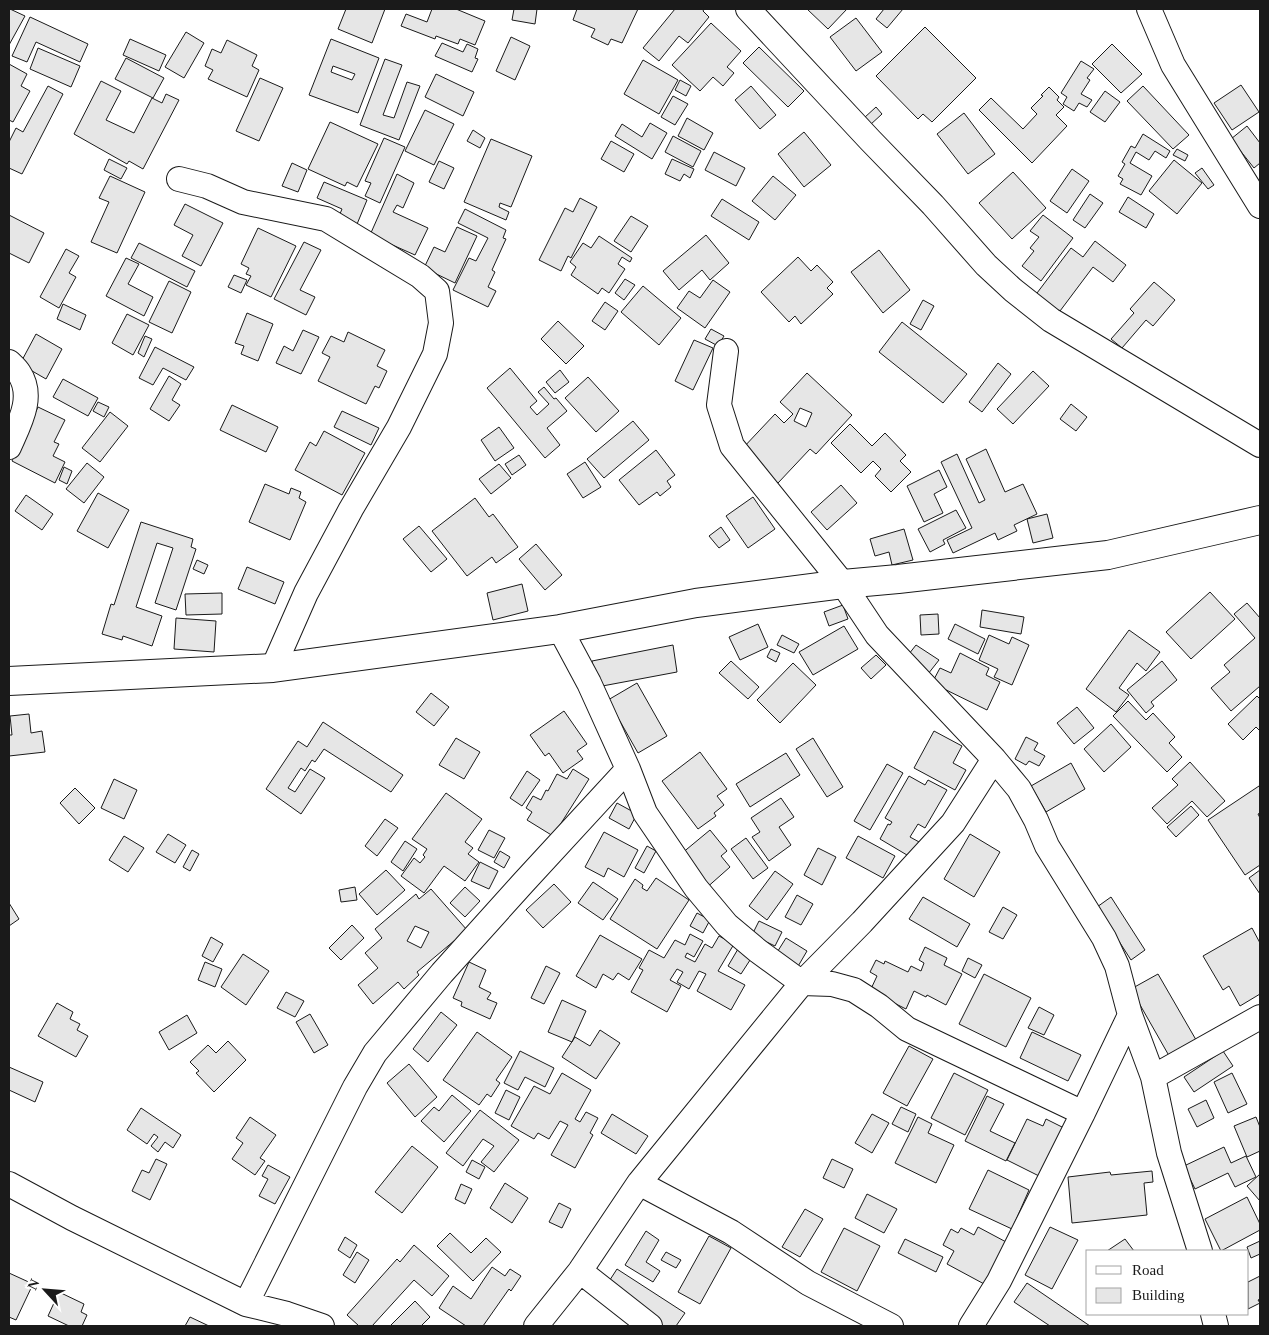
<svg xmlns="http://www.w3.org/2000/svg" width="1269" height="1335" font-family="'Times New Roman',serif">
	<style>
		.building { fill: #e6e6e6; stroke: #1a1a1a; fill-rule: evenodd }
		.lines { fill: none; stroke-linecap: round; stroke-linejoin: round }
		.minor-casing { stroke: #1a1a1a; stroke-width: 26 }
		.tertiary-casing { stroke: #1a1a1a; stroke-width: 30 }
		.minor { stroke: #fff; stroke-width: 24 }
		.tertiary { stroke: #fff; stroke-width: 28 }
	</style>
	<rect width="100%" height="100%" fill="#fff"/>
	<path class="building" d="M10 9 25 16 9 45V11Z
		M346 9H385L372 43 338 29Z
		M432 9H456L485 21 475 45 460 39 458 44 436 36 435 39 401 26 406 14 427 22Z
		M514 9H537L535 24 512 20Z
		M577 9H638L622 43 611 39 608 45 591 37 595 29 573 20Z
		M675 9H704L703 11 709 17 688 43 679 36 659 61 643 48Z
		M807 9H847L828 29Z
		M884 9H903L887 28 876 19Z
		M30 17 88 44 80 62 36 42 27 62 12 56Z
		M856 18 882 52 856 71 830 37Z
		M711 23 741 51 727 67 734 73 723 86 713 77 700 91 672 65Z
		M925 27 976 78 932 122 923 114 918 119 876 76Z
		M186 32 204 43 184 78 165 67Z
		M511 37 530 46 515 80 496 71Z
		M130 39 166 55 159 71 123 55Z
		M331 39 379 58 358 113 309 95ZM333 66 355 74 352 80 331 72Z
		M227 40 257 55 252 66 259 70 247 97 208 79 213 70 205 66 212 49 221 53Z
		M442 43 463 52 467 44 478 49 475 58 478 59 472 72 435 56Z
		M1112 44 1142 74 1121 93 1092 64Z
		M759 47 804 91 788 107 743 63Z
		M38 48 80 66 71 87 30 69Z
		M126 58 164 78 153 98 115 79Z
		M385 59 402 65 383 115 394 118 407 82 420 86 399 140 360 125Z
		M643 60 678 80 659 114 624 94Z
		M1081 61 1094 69 1087 78 1090 80 1081 94 1092 100 1087 107 1079 103 1074 111 1063 104 1067 97 1061 93Z
		M9 64 27 74 21 86 30 91 13 122 9 120Z
		M436 74 474 92 463 116 425 97Z
		M260 78 283 88 259 141 236 131Z
		M680 80 691 86 686 96 675 90Z
		M101 81 121 91 106 120 134 133 152 98 162 103 166 94 179 100 143 169 129 161 127 164 74 134Z
		M1241 85 1259 112 1232 130 1214 103Z
		M48 86 63 94 22 174 9 168V142L16 128 23 132Z
		M751 86 776 115 760 129 735 100Z
		M1143 86 1189 135 1173 149 1127 101Z
		M1049 87 1059 97 1057 100 1064 107 1056 115 1067 126 1032 163 979 110 991 98 1023 129 1037 114 1031 108 1043 96 1041 95Z
		M1105 91 1120 102 1105 122 1090 112Z
		M673 96 688 104 675 125 661 117Z
		M876 107 882 114 870 125 864 118Z
		M425 110 454 124 434 165 405 151Z
		M964 113 995 154 968 174 937 134Z
		M687 118 713 133 704 150 678 136Z
		M330 122 378 144 357 187 347 182 345 186 308 169Z
		M650 123 667 133 652 159 615 136 622 124 642 137Z
		M1247 126 1260 143V163L1254 168 1231 139Z
		M473 130 485 138 480 148 467 141Z
		M804 132 831 165 804 187 778 154Z
		M1143 134 1170 151 1166 158 1155 151 1149 160 1136 152 1130 163 1152 176 1141 195 1120 184 1123 179 1118 176 1125 164 1122 162 1131 146 1135 148Z
		M673 136 701 151 693 167 665 152Z
		M384 138 405 147 380 203 365 196 371 183 365 181Z
		M491 139 532 156 511 207 500 203 499 207 509 212 506 220 464 202Z
		M611 141 634 154 624 172 601 159Z
		M1177 149 1188 155 1185 161 1173 155Z
		M714 152 745 168 736 186 705 170Z
		M109 159 127 168 121 179 104 170Z
		M672 159 694 169 690 178 684 174 680 181 665 174Z
		M1174 160 1202 183 1177 214 1149 191Z
		M439 161 454 168 444 189 429 182Z
		M292 163 307 170 298 192 282 186Z
		M1202 168 1214 185 1208 189 1195 173Z
		M1072 169 1089 181 1067 213 1050 201Z
		M1013 172 1046 208 1012 239 979 203Z
		M397 174 414 183 403 208 397 205 393 212 428 228 415 255 370 235Z
		M110 176 145 192 117 253 91 242 109 202 99 198Z
		M773 176 796 195 775 220 752 201Z
		M324 182 367 200 355 229 337 221 342 209 317 198Z
		M1090 194 1103 203 1085 228 1073 220Z
		M1128 197 1154 214 1146 228 1119 212Z
		M580 198 597 207 571 258 568 256 561 271 539 260 565 208 573 212Z
		M722 199 759 222 749 240 711 216Z
		M185 204 223 223 201 266 182 256 193 235 174 225Z
		M465 209 506 230 503 238 506 239 492 270 495 272 488 287 496 291 488 307 453 290 469 258 476 261 488 238 458 223Z
		M9 215 44 233 29 263 9 253Z
		M1043 215 1073 238 1041 281 1022 266 1034 251 1030 248 1039 237 1030 231Z
		M631 216 648 226 631 252 614 241Z
		M457 227 477 236 455 283 424 268 434 247 445 252Z
		M258 228 296 246 271 297 246 285 251 276 246 274 249 268 241 264Z
		M706 235 729 263 710 280 702 270 679 290 663 271Z
		M599 236 632 258 630 262 622 257 618 264 625 269 609 293 602 288 598 294 571 275 576 267 570 262 583 243 591 248Z
		M1095 241 1126 265 1113 282 1093 267 1057 315 1034 297 1071 248 1083 257Z
		M304 242 321 250 300 290 315 297 306 315 274 299Z
		M139 243 195 271 187 287 131 258Z
		M66 249 79 256 69 273 76 277 59 308 40 297Z
		M879 250 910 290 883 313 851 272Z
		M798 257 811 271 817 265 833 282 827 288 833 294 801 324 795 316 789 322 761 292Z
		M126 258 139 264 128 284 153 297 144 316 106 296Z
		M234 275 247 280 241 293 228 287Z
		M625 279 635 285 624 300 615 293Z
		M713 280 730 292 705 328 677 308 689 291 700 298Z
		M169 281 191 292 172 333 149 322Z
		M1154 282 1175 300 1153 326 1146 320 1122 348 1111 339 1134 313 1130 309Z
		M643 286 681 318 659 345 621 312Z
		M923 300 934 306 921 330 910 324Z
		M605 302 618 311 605 330 592 321Z
		M63 304 86 315 80 330 57 319Z
		M247 313 273 324 258 361 241 354 244 346 235 343Z
		M127 314 149 325 133 355 112 343Z
		M558 321 584 346 566 364 541 339Z
		M902 322 967 374 943 403 879 352Z
		M711 329 724 336 718 346 705 339Z
		M303 330 319 337 301 374 276 363 284 346 293 351Z
		M348 332 385 350 377 366 387 371 379 388 375 386 366 404 318 381 330 357 322 353 331 336 344 342Z
		M36 334 62 349 46 379 20 364Z
		M145 336 152 339 144 357 138 353Z
		M694 340 713 348 693 390 675 381Z
		M155 347 194 367 186 380 163 368 153 385 139 378Z
		M998 363 1011 374 982 412 969 402Z
		M510 368 537 401 530 407 537 415 549 404 538 392 544 387 554 399 556 398 567 411 547 428 560 445 545 458 487 388Z
		M560 370 569 382 555 393 546 382Z
		M1033 371 1049 386 1013 424 997 409Z
		M807 373 852 415 816 454 810 449 778 483 742 449 775 414 784 423 793 414 780 402ZM800 408 812 413 806 427 794 421Z
		M169 376 181 384 172 400 180 405 169 421 150 409Z
		M588 377 619 411 596 432 565 398Z
		M63 379 98 398 88 416 53 397Z
		M98 402 109 407 104 417 93 411Z
		M1071 404 1087 417 1076 431 1060 419Z
		M232 405 278 427 266 452 220 430Z
		M38 407 65 420 54 442 59 444 53 456 65 462 55 483 12 461Z
		M342 411 379 428 371 445 334 427Z
		M110 412 128 426 100 462 82 448Z
		M633 421 649 440 604 478 587 459Z
		M850 424 872 446 885 433 906 455 900 461 911 472 891 492 875 476 881 469 873 461 861 473 831 443Z
		M499 427 514 448 495 461 481 440Z
		M324 431 365 453 342 495 295 470 310 442 316 446Z
		M986 449 1005 492 1023 484 1037 514 1014 525 1017 531 998 540 995 533 953 553 947 540 972 528 941 462 957 454 979 503 985 500 966 459Z
		M656 450 675 475 667 481 671 487 660 496 657 492 639 505 619 480Z
		M519 455 526 465 512 475 505 464Z
		M585 462 601 487 583 498 567 474Z
		M87 463 104 477 84 503 66 489Z
		M499 464 511 478 491 494 479 479Z
		M64 467 72 471 67 484 59 480Z
		M939 470 947 487 934 494 943 513 924 522 907 486Z
		M265 484 289 494 291 488 301 492 299 498 306 502 290 540 249 522Z
		M841 485 857 503 827 530 811 512Z
		M98 493 129 510 108 548 77 531Z
		M26 495 53 514 42 530 15 511Z
		M753 497 775 529 748 548 726 516Z
		M475 498 489 517 493 514 518 547 496 563 492 557 467 576 432 531Z
		M956 510 966 528 943 540 945 544 930 552 918 529Z
		M1047 514 1053 538 1033 543 1027 519Z
		M141 522 193 539 191 547 196 549 176 610 155 603 173 548 157 543 136 607 162 616 152 646 123 636 122 640 102 634 111 604 114 605Z
		M419 526 447 559 431 572 403 539Z
		M721 527 730 540 719 548 709 536Z
		M904 529 913 560 892 565 889 552 875 556 870 539Z
		M536 544 562 575 545 590 519 559Z
		M197 560 208 565 204 574 193 569Z
		M247 567 284 582 275 604 238 589Z
		M522 584 528 611 493 620 487 593Z
		M1210 592 1235 619 1191 659 1166 632Z
		M222 593V614L186 615 185 594Z
		M1247 603 1260 618V686L1231 711 1211 688 1230 672 1224 665 1255 638 1234 614Z
		M843 605 848 619 829 626 824 612Z
		M982 610 1024 617 1021 634 980 627Z
		M938 614 939 634 921 635 920 615Z
		M176 618 216 621 214 652 174 649Z
		M758 624 768 647 740 660 729 637Z
		M955 624 985 639 978 654 948 639Z
		M844 626 858 649 813 675 799 652Z
		M1129 630 1160 652 1146 671 1137 663 1119 688 1129 695 1116 712 1086 689Z
		M782 635 799 644 794 653 777 645Z
		M989 635 1009 644 1012 637 1029 645 1012 685 994 677 998 669 979 660Z
		M673 645 677 672 597 687 592 661Z
		M916 645 939 660 928 674 905 659Z
		M771 649 780 653 776 662 767 657Z
		M960 653 989 668 986 675 1000 682 987 710 932 683 940 668 951 673Z
		M876 655 886 665 871 679 861 668Z
		M731 661 759 687 748 699 719 673Z
		M1162 661 1177 680 1151 702 1154 706 1146 713 1127 690Z
		M793 663 816 685 780 723 757 700Z
		M637 683 667 736 638 753 608 700Z
		M431 693 449 707 434 726 416 712Z
		M1257 696 1260 699V731L1256 727 1243 740 1228 724Z
		M1128 701 1146 720 1153 713 1175 737 1169 743 1182 757 1167 772 1113 716Z
		M1077 707 1094 728 1074 744 1057 723Z
		M564 711 587 744 577 751 583 759 563 773 549 753 545 756 530 735Z
		M29 714 31 733 42 731 45 752 9 756V735H12L10 716Z
		M323 722 403 775 391 792 324 749 315 762 312 760 305 771 301 768 288 788 295 792 310 769 325 778 301 814 266 789 298 741 307 747Z
		M1111 724 1131 747 1104 772 1084 749Z
		M934 731 962 746 953 763 966 770 955 790 914 768Z
		M1026 737 1038 743 1034 750 1045 756 1039 766 1029 761 1026 765 1015 759Z
		M456 738 480 752 464 779 439 765Z
		M813 738 843 787 827 797 796 749Z
		M700 752 727 789 717 796 724 805 714 813 716 816 698 829 662 781Z
		M786 753 800 775 750 807 736 784Z
		M1190 762 1225 801 1207 817 1192 801 1167 824 1152 808 1178 785 1172 779Z
		M1071 763 1085 789 1046 812 1031 786Z
		M887 764 903 773 870 830 854 821Z
		M573 769 589 779 553 836 527 820 532 812 526 808 533 796 541 800 546 790 548 791 557 774 567 779Z
		M527 771 540 780 522 806 510 798Z
		M909 776 925 785 928 780 947 790 925 828 918 824 910 837 921 843 912 858 880 839 888 824 890 825 892 822 885 818Z
		M114 779 137 790 124 819 101 808Z
		M1259 786 1260 789V813L1258 814 1260 818V865L1245 875 1208 820Z
		M75 788 95 808 79 824 60 803Z
		M446 793 482 819 465 842 473 848 468 854 479 862 465 881 444 866 424 893 401 876 414 858 420 863 425 857 423 855 427 849 412 839Z
		M781 798 794 817 779 827 791 845 769 861 752 837 760 832 751 818Z
		M617 803 637 814 629 829 609 818Z
		M1191 806 1199 815 1176 837 1167 827Z
		M385 819 398 828 377 856 365 846Z
		M489 830 505 838 494 858 478 850Z
		M710 830 727 851 721 856 730 867 704 890 681 854Z
		M604 832 638 850 624 877 608 868 604 877 585 867Z
		M168 834 186 845 175 863 156 852Z
		M970 834 1000 852 974 897 944 879Z
		M124 836 144 848 128 872 109 860Z
		M858 836 895 856 883 878 846 858Z
		M746 838 768 868 753 879 731 849Z
		M405 841 417 849 403 871 391 862Z
		M647 846 656 851 644 873 635 868Z
		M818 848 836 857 822 885 804 875Z
		M192 850 199 854 190 871 183 867Z
		M500 851 510 857 504 868 494 862Z
		M480 862 498 871 489 889 471 881Z
		M386 870 405 890 377 915 359 894Z
		M1260 870V894L1249 878Z
		M775 871 793 884 767 920 749 906Z
		M656 878 689 900 657 949 610 919 635 879 643 885 642 888 647 891Z
		M593 882 618 899 603 920 578 903Z
		M554 884 571 902 543 928 526 910Z
		M355 887 357 900 341 902 339 890Z
		M465 887 480 901 465 917 450 903Z
		M431 889 467 930 417 972 419 975 404 989 398 982 373 1004 358 985 378 968 365 953 382 938 375 929 416 894 419 899ZM415 926 429 932 421 948 407 941Z
		M797 895 813 904 801 925 785 917Z
		M923 897 970 924 957 947 909 919Z
		M1111 897 1145 950 1131 960 1097 907Z
		M9 903 19 919 9 926Z
		M1003 907 1017 915 1003 939 989 932Z
		M697 913 710 920 703 933 690 926Z
		M759 921 782 932 775 946 752 935Z
		M352 925 364 938 341 960 329 948Z
		M1252 928 1260 943V994L1240 1006 1229 986 1223 990 1203 956Z
		M690 934 703 941 694 957 687 953 685 957 695 962 705 944 712 948 719 936 734 944 718 971 745 985 731 1010 697 991 706 974 699 971 689 989 677 982 683 972 677 969 670 980 681 986 667 1012 631 992 643 970 639 968 649 950 664 958 675 940 685 945Z
		M600 935 642 959 629 980 618 973 613 980 603 974 596 988 576 976Z
		M211 937 223 944 213 962 202 956Z
		M786 938 807 951 797 968 776 954Z
		M925 947 947 958 944 965 962 974 946 1005 927 995 926 997 914 991 906 1009 870 991 877 976 870 972 876 960 884 964 885 961 908 972 911 966 921 971 924 963 919 960Z
		M738 949 752 957 741 974 728 966Z
		M243 954 269 971 246 1005 221 987Z
		M968 958 982 965 975 978 962 971Z
		M205 962 222 969 215 987 198 980Z
		M469 962 486 970 479 987 491 993 487 999 497 1003 490 1019 461 1006 462 1002 453 998Z
		M546 966 560 973 544 1004 531 998Z
		M984 974 1031 998 1006 1047 959 1024Z
		M1158 974 1199 1045 1172 1061 1131 989Z
		M286 992 304 1001 295 1017 277 1008Z
		M562 1000 586 1011 572 1042 548 1032Z
		M57 1003 73 1012 70 1019 80 1024 77 1030 88 1036 76 1057 38 1036Z
		M1039 1007 1054 1015 1044 1035 1028 1028Z
		M441 1012 457 1025 428 1062 413 1049Z
		M310 1014 328 1045 314 1053 296 1022Z
		M187 1015 197 1033 169 1050 159 1032Z
		M600 1030 620 1043 596 1079 562 1057 575 1037 590 1046Z
		M477 1032 512 1057 496 1080 500 1083 491 1097 487 1094 479 1105 443 1080Z
		M1032 1032 1081 1055 1068 1081 1020 1058Z
		M228 1041 246 1060 214 1092 196 1073 199 1071 190 1062 208 1045 216 1053Z
		M909 1046 933 1059 907 1106 883 1093Z
		M520 1051 554 1068 545 1087 525 1077 518 1090 504 1083Z
		M1223 1051 1233 1066 1194 1092 1184 1077Z
		M409 1064 437 1097 415 1117 387 1083Z
		M9 1067 43 1082 35 1102 9 1090Z
		M562 1073 591 1090 575 1119 580 1122 586 1112 598 1118 590 1133 593 1135 575 1168 551 1155 568 1125 560 1121 549 1139 538 1133 534 1139 511 1126 534 1086 550 1094Z
		M954 1073 988 1090 965 1135 931 1118Z
		M1232 1073 1247 1104 1228 1113 1214 1082Z
		M506 1090 520 1097 509 1120 495 1113Z
		M452 1095 471 1111 444 1142 421 1121 434 1107 439 1111Z
		M987 1096 1004 1104 990 1131 1015 1143 1006 1161 965 1141Z
		M1206 1100 1214 1118 1197 1127 1188 1109Z
		M901 1107 916 1114 908 1132 892 1124Z
		M141 1108 181 1135 173 1148 165 1142 158 1152 151 1146 158 1137 154 1134 147 1144 127 1130Z
		M480 1110 519 1140 494 1172 481 1162 494 1146 483 1139 463 1166 446 1153Z
		M612 1114 648 1136 636 1154 601 1133Z
		M872 1114 889 1123 872 1153 855 1143Z
		M250 1117 276 1135 260 1158 265 1161 255 1175 232 1159 243 1143 236 1138Z
		M918 1117 932 1124 928 1133 954 1145 936 1183 895 1163Z
		M1256 1117 1260 1127V1151L1247 1157 1234 1126Z
		M1027 1119 1043 1126 1046 1119 1064 1128 1041 1177 1007 1160Z
		M412 1146 438 1167 402 1213 375 1192Z
		M1224 1147 1231 1163 1246 1156 1256 1177 1235 1187 1228 1173 1195 1189 1184 1166Z
		M156 1159 167 1164 150 1200 132 1191 142 1170 149 1173Z
		M832 1159 853 1169 844 1188 823 1178Z
		M472 1160 485 1167 479 1179 466 1172Z
		M268 1165 290 1177 275 1204 259 1196 268 1179 262 1176Z
		M988 1170 1029 1190 1012 1229 969 1209Z
		M1152 1171 1153 1182 1144 1183 1147 1215 1072 1223 1068 1177 1110 1172 1111 1175Z
		M1260 1174V1201L1247 1186Z
		M505 1183 528 1198 512 1223 490 1208Z
		M461 1184 472 1189 465 1204 455 1199Z
		M867 1194 897 1209 884 1233 855 1218Z
		M1247 1197 1260 1224V1230L1221 1251 1205 1219Z
		M559 1203 571 1209 562 1228 549 1222Z
		M805 1209 823 1219 800 1257 782 1247Z
		M978 1227 1008 1243 986 1285 947 1264 954 1251 943 1245 951 1229 958 1233 961 1228 974 1235Z
		M1050 1227 1078 1240 1052 1289 1025 1275Z
		M844 1228 880 1246 857 1291 821 1272Z
		M646 1231 659 1240 646 1262 660 1271 653 1282 625 1265Z
		M450 1233 471 1253 486 1238 501 1252 473 1281 437 1246Z
		M709 1236 731 1248 700 1304 678 1292Z
		M345 1237 357 1245 350 1258 338 1250Z
		M905 1239 943 1257 936 1272 898 1253Z
		M1125 1239 1134 1251H1107Z
		M1260 1241V1254L1251 1258 1247 1247Z
		M414 1245 449 1276 432 1296 414 1280 372 1326H359L347 1315 397 1259 400 1262Z
		M357 1252 369 1260 355 1283 343 1275Z
		M666 1252 681 1260 676 1268 661 1260Z
		M492 1267 505 1276 510 1269 521 1276 511 1291 509 1289 483 1326H466L439 1308 453 1286 471 1299Z
		M617 1269 685 1313 676 1326H663L604 1289Z
		M9 1273 33 1284 16 1320 9 1317Z
		M1260 1276V1299L1258 1300 1260 1303 1248 1309V1281V1282Z
		M1027 1283 1090 1326H1050L1014 1302Z
		M59 1292 84 1304 81 1312 87 1315 82 1326H69L48 1316Z
		M415 1301 430 1317 421 1326H390Z
		M190 1317 209 1326H185Z"/>
	<g class="lines">
		<g class="minor-casing">
			<path id="minor" d="M748 9 870 140 933 205 986 265 1013 290 1051 320 1260 445
				M1149 9 1173 65 1260 206
				M179 179 207 186 243 202 326 219 420 276 437 291 441 323 435 354 399 427 351 509 306 593 273 668
				M726 351 719 405 732 446 843 584 877 635 994 759 1019 789 1036 820 1047 846 1104 938 1117 966 1130 1015 1153 1077 1169 1153 1200 1251
				M9 362C12 365 17 369 19 373 35 397 19 424 9 447
				M560 629 589 683 628 769 645 813 696 888 727 925 758 951 802 983 832 984 854 990 879 1006 907 1029 1083 1113
				M1153 1077 1260 1017
				M639 1183 731 1232 808 1283 891 1326
				M9 1184 72 1218 246 1304 287 1314 322 1326
				M580 1271 650 1326
				M246 1304 355 1087 375 1053 442 973 523 883 628 769
				M1213 1314 1216 1326
				M536 1326 580 1271 639 1183 802 983 862 922 953 823 994 759
				M971 1326 999 1281 1083 1113 1130 1015"/>
		</g>
		<g class="tertiary-casing">
			<path id="tertiary" d="M9 681 273 668 560 629 696 603 843 584 898 579 1108 555 1260 520"/>
		</g>
		<use href="#minor" class="minor"/>
		<use href="#tertiary" class="tertiary"/>
	</g>
	<rect width="1269" height="1335" fill="none" stroke="#1a1a1a" stroke-width="20"/>
	<rect x="1086" y="1250" width="162" height="65" fill="#ffffff" stroke="#a3a3a3"/>
	<rect x="1096" y="1266" width="25" height="8" fill="#ffffff" stroke="#a3a3a3"/>
	<text x="1132" y="1275" font-size="15" fill="#1a1a1a">Road</text>
	<rect x="1096" y="1288" width="25" height="15" fill="#e6e6e6" stroke="#a3a3a3"/>
	<text x="1132" y="1300" font-size="15" fill="#1a1a1a">Building</text>
	<g transform="translate(45 1290) rotate(296)" stroke="#ffffff" stroke-width="4" paint-order="stroke">
	<path d="M0-4L9 19L0 12L-9 19Z" fill="#1a1a1a"/>
	<text y="-8" font-size="14" font-weight="bold" text-anchor="middle" fill="#1a1a1a">N</text>
	</g>
</svg>
